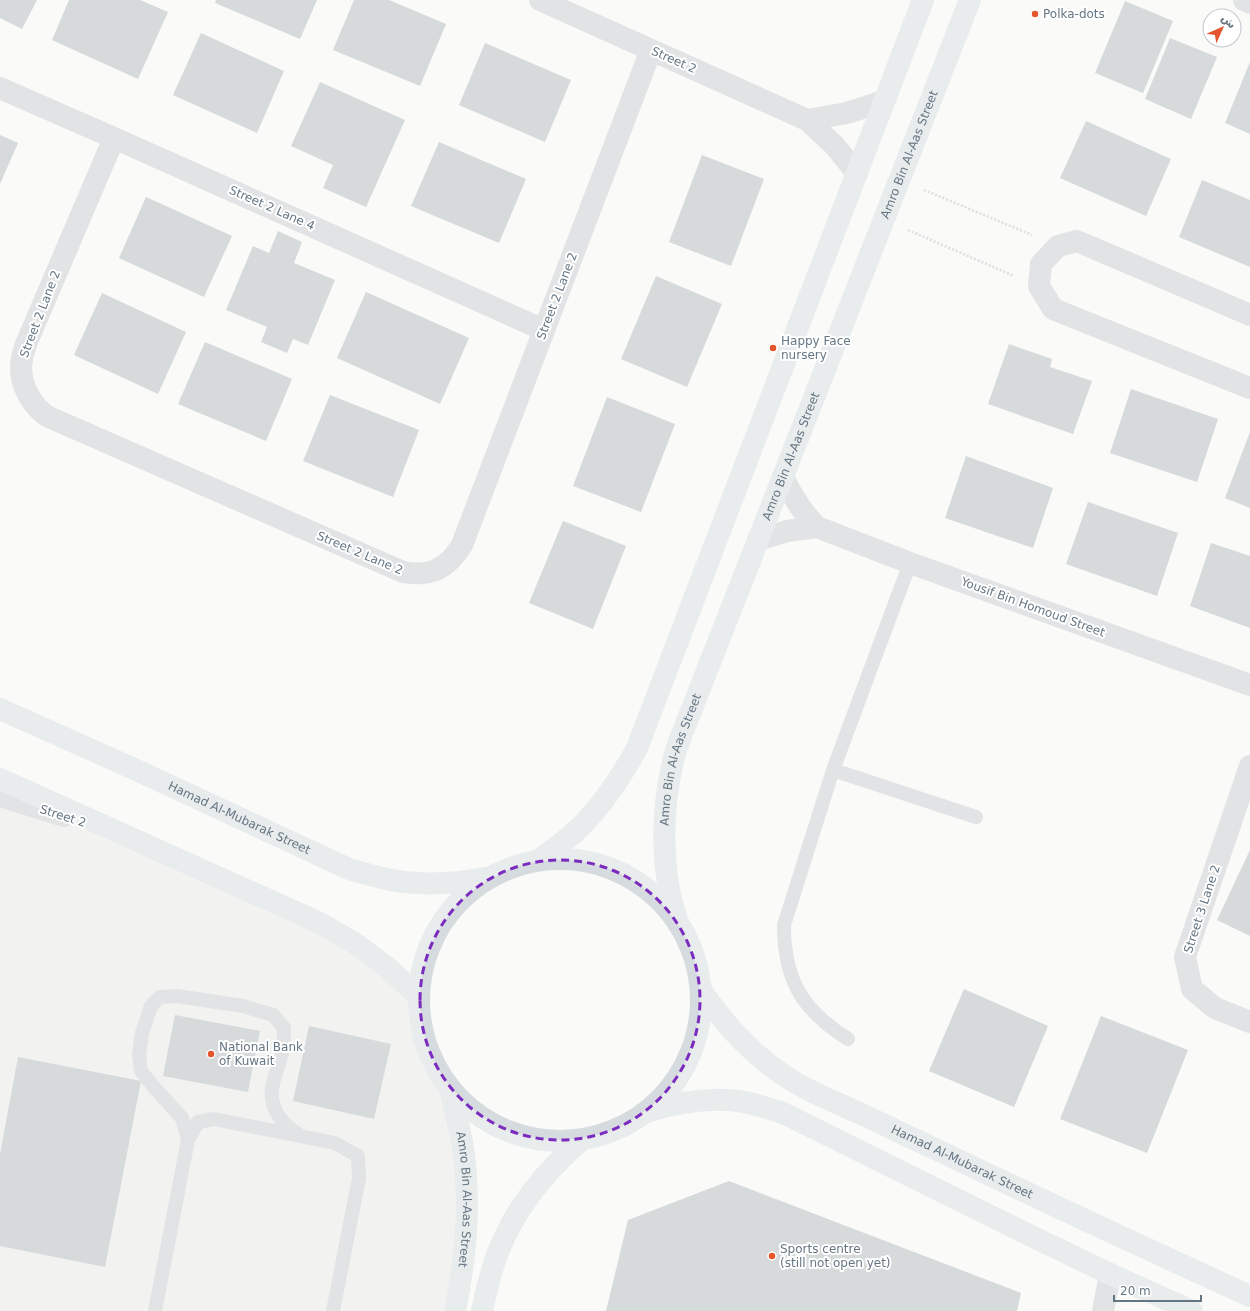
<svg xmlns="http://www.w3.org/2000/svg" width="1250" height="1311" font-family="'DejaVu Sans','Noto Naskh Arabic',sans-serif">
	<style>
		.built { fill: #e8e9e9 }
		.building { fill: #aab3b9 }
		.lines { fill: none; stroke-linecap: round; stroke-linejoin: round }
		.path { stroke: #bbbfc2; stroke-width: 2.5; stroke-dasharray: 2 2; stroke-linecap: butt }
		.service { stroke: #c3c8cc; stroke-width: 14 }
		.minor { stroke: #c3c8cc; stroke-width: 22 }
		.secondary { stroke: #d6dbdf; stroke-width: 22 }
		.marked { fill: none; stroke: #7b2cbf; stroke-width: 3; stroke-dasharray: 8 5; stroke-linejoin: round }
		.poi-dot { fill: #e4572e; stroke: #fff; stroke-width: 1.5 }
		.labels { text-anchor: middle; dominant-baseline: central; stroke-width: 4; stroke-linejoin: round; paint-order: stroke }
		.poi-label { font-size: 12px; fill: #657683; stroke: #fff; text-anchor: start }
		.street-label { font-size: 12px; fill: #657683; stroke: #fff }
	</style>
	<rect width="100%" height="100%" fill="#fafaf8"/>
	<path class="built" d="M0 778 283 905 418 996 426 1045 450 1088 459 1126 457 1311H0Z"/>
	<path class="building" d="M0 0H37L22 29 0 18Z
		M69 0H140L168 12 138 79 52 40Z
		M216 0H317L300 39 215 3Z
		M354 0H389L446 24 420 86 333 50Z
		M1125 1 1173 21 1143 93 1095 73Z
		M201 33 284 71 257 133 173 95Z
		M1170 38 1217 57 1191 119 1145 99Z
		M485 43 571 80 545 142 459 105Z
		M1250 62V134L1225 123Z
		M320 82 405 120 366 207 323 188 333 165 291 146Z
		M1086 121 1171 159 1146 216 1060 178Z
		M0 135 18 143 0 184Z
		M439 142 526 179 499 243 411 206Z
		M702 155 764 179 731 266 669 242Z
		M1202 180 1250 200V267L1179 237Z
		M146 197 232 236 204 297 119 258Z
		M278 231 302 242 294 263 335 280 308 345 293 339 287 353 261 342 267 327 226 310 253 246 269 253Z
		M656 276 722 304 687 387 621 359Z
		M366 292 469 338 440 404 337 358Z
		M102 293 186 332 158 394 74 355Z
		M205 342 292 379 266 441 178 404Z
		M1009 344 1052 359 1050 367 1092 381 1073 434 988 404Z
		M1131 389 1218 419 1197 482 1110 453Z
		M330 395 419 430 393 497 303 461Z
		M607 397 675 424 641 512 573 486Z
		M1250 432V508L1225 498Z
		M966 456 1053 488 1033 548 945 518Z
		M1088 502 1178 533 1157 596 1066 564Z
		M563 521 626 546 593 629 529 603Z
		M1211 543 1250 556V628L1190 606Z
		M1250 850V936L1217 920Z
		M964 989 1048 1026 1014 1107 929 1071Z
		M175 1015 260 1031 248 1092 163 1076Z
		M1101 1016 1188 1050 1147 1153 1060 1119Z
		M309 1026 391 1044 374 1119 293 1101Z
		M18 1057 141 1081 105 1267 0 1246V1154Z
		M729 1181 1021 1293 1017 1311H606L628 1220Z"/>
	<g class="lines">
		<path class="path" d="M924 190 1032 235
			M908 230 1014 276"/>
		<path class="service" d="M833 770 976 817
			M848 1039C802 1010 784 980 784 925L833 770 910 563
			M188 1140 182 1118 153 1086 141 1071 139 1055 142 1033 151 1006 160 997 177 996 243 1006 273 1015 284 1028C284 1035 284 1043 283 1050 280 1063 274 1075 272 1089 270 1109 282 1124 298 1134
			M155 1311 188 1140 198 1122 214 1119 335 1143 358 1156 359 1178 333 1311"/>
		<path class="minor" d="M540 0 807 120 834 145 857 173
			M1244 0 1250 3
			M0 88 114 138 544 330
			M807 120 847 113 884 101
			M114 138 26 344C25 349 22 354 22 359 18 379 28 401 44 414 48 417 53 419 58 421L403 572C431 577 447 569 462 545L651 50
			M1250 315 1077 241 1058 246 1041 264 1039 286 1053 309 1250 388
			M783 477C792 496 802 512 817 527L910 563 1250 685
			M758 540 787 531 817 527
			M1250 766 1185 957 1192 989 1215 1008 1250 1022
			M0 796 64 816
			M1103 1311 1110 1274"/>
		<g class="secondary">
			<path id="s1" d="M0 709 132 768 349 869C367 874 385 880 404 882 431 885 458 883 485 878"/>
			<path d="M0 779 320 923 356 944 388 968 418 996"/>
			<circle cx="560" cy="1000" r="141"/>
			<path d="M539 860C555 848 573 836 586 821 607 799 622 775 637 748L923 0"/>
			<path id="s2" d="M678 923C675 912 671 901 669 890 662 849 663 807 672 766 674 755 678 744 682 734L970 0"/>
			<path id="s3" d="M701 990C726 1026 751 1054 788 1078 809 1092 833 1101 857 1112 881 1123 905 1135 929 1146 1035 1197 1142 1247 1250 1296"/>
			<path id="s4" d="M450 1089C456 1114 463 1139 465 1164 470 1215 465 1261 455 1311"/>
			<path d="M649 1111C679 1102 708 1097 738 1101 753 1103 768 1108 783 1113L1021 1231 1110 1274 1192 1311"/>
			<path d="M482 1311C486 1292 490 1273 497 1255 515 1208 544 1173 581 1140"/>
		</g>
	</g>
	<path d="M0 0H1250V1311H0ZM420 1000a140 140 0 1 1 280 0a140 140 0 1 1-280 0Z" fill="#fafaf8" fill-opacity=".55" fill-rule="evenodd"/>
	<path class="marked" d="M420 1000a140 140 0 1 1 280 0a140 140 0 1 1-280 0Z"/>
	<g class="poi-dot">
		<circle cx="1035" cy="14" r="4"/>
		<circle cx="773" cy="348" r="4"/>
		<circle cx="211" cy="1054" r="4"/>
		<circle cx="772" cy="1256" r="4"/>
	</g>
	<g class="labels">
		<g class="poi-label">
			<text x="1043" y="14">Polka-dots</text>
			<text x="781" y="341">Happy Face<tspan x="781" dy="14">nursery</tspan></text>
			<text x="219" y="1047">National Bank<tspan x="219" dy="14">of Kuwait</tspan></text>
			<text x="780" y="1249">Sports centre<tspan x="780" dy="14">(still not open yet)</tspan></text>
		</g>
		<g class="street-label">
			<text transform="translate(674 60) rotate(24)">Street 2</text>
			<text stroke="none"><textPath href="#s2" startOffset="815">Amro Bin Al-Aas Street</textPath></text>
			<text transform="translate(272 208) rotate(24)">Street 2 Lane 4</text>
			<text transform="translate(557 296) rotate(-69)">Street 2 Lane 2</text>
			<text transform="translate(40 314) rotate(-69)">Street 2 Lane 2</text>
			<text stroke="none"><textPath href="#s2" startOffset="491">Amro Bin Al-Aas Street</textPath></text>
			<text transform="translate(360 553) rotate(23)">Street 2 Lane 2</text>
			<text transform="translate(1033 607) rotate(20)">Yousif Bin Homoud Street</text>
			<text stroke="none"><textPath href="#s2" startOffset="167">Amro Bin Al-Aas Street</textPath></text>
			<text transform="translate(63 816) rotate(18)">Street 2</text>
			<text stroke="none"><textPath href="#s1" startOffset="263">Hamad Al-Mubarak Street</textPath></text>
			<text transform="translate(1202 909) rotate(-72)">Street 3 Lane 2</text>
			<text stroke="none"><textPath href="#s3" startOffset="318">Hamad Al-Mubarak Street</textPath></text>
			<text stroke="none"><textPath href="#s4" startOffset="112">Amro Bin Al-Aas Street</textPath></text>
		</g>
	</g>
	<g transform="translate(1222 28) rotate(45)"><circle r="19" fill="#ffffff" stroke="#c1c8cd"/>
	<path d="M0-3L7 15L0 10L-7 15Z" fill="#e4572e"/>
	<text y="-6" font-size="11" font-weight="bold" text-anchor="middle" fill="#657683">ش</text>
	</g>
	<path d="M1114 1295v6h87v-6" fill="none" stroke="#657683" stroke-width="2"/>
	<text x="1120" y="1295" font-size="12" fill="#657683" stroke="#ffffff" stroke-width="3" paint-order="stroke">20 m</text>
</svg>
